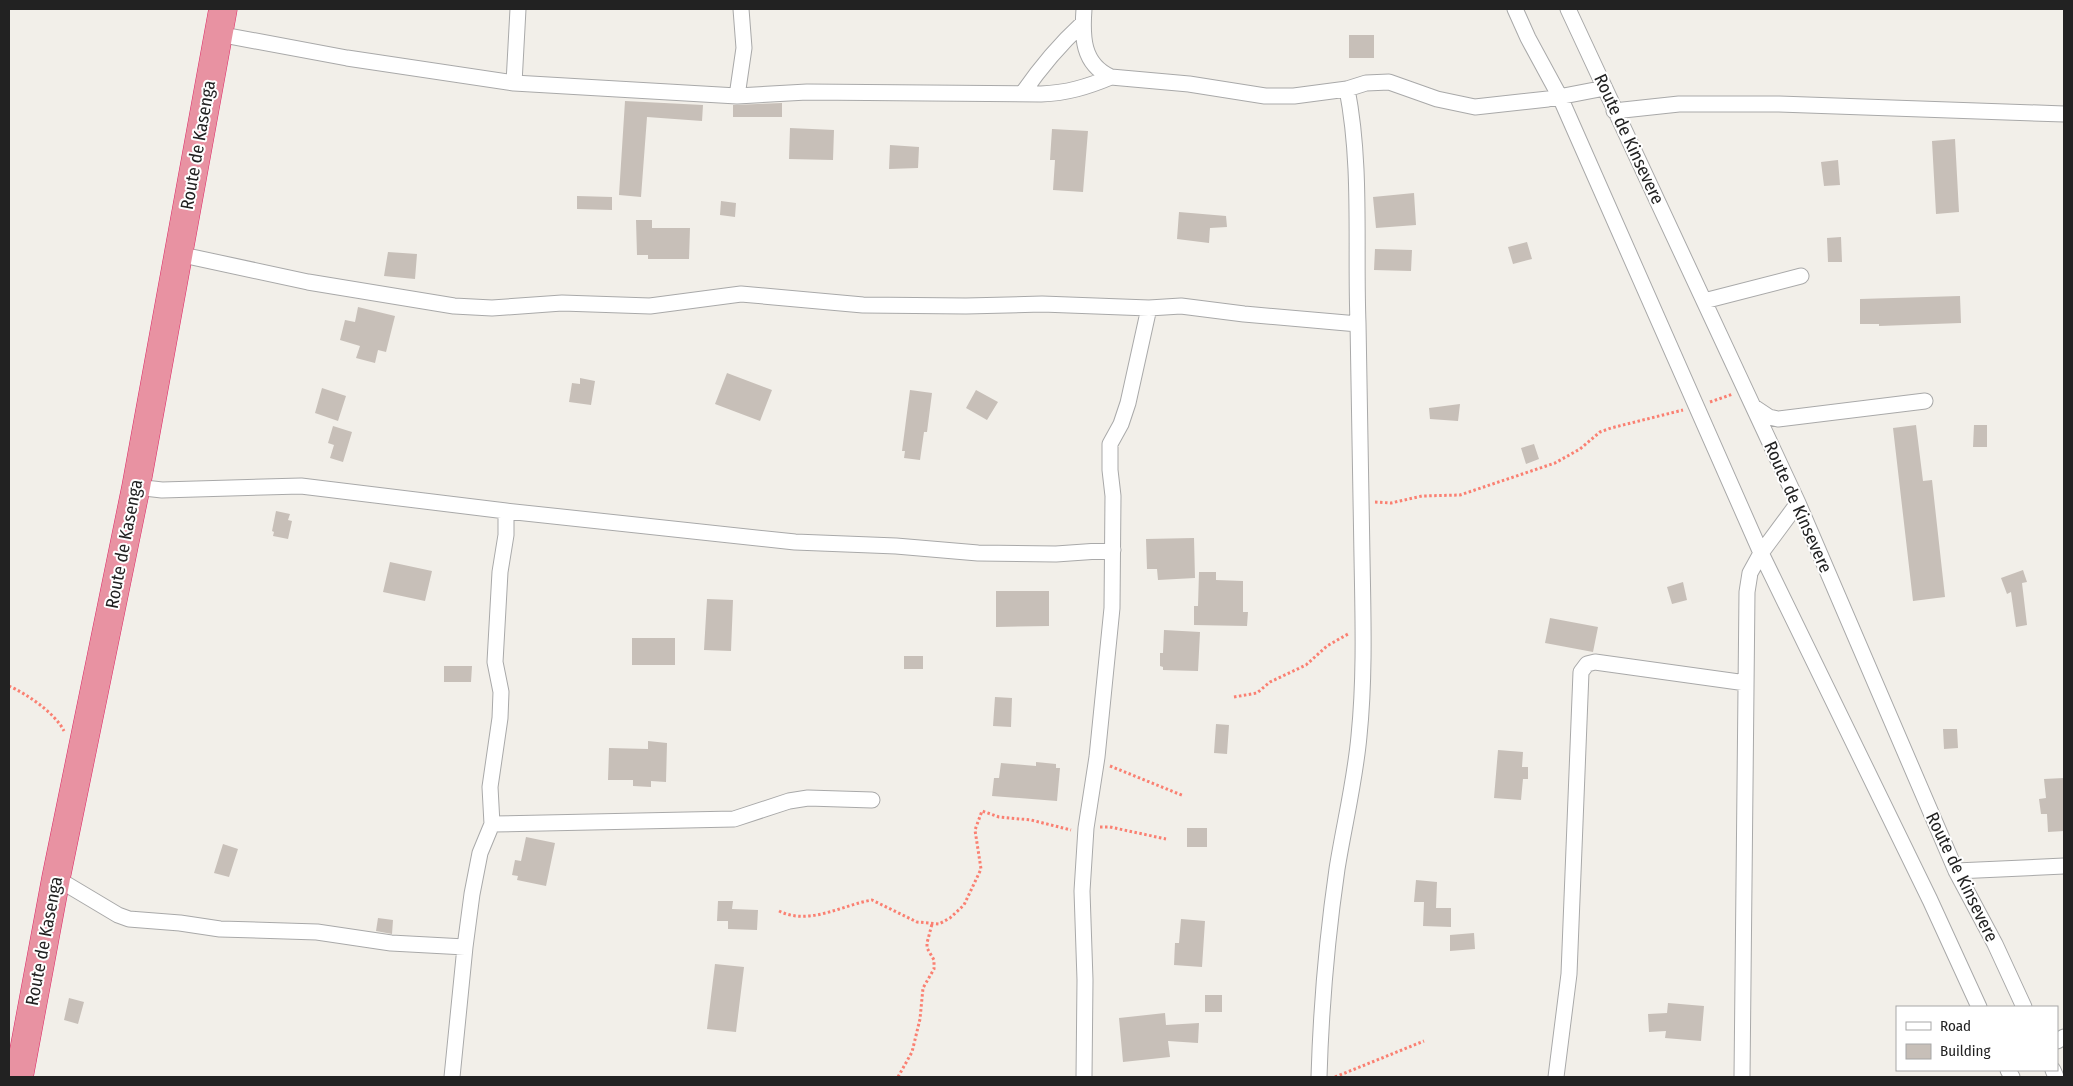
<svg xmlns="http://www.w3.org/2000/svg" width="2073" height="1086" font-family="'Fira Sans Condensed',sans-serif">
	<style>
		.building { fill: #c7bfb8 }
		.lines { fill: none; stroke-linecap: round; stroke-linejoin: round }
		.street-casing { stroke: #a9a9a9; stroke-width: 17 }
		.highway-casing { stroke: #dc2a67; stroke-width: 29 }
		.path { stroke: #fa8072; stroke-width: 3; stroke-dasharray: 2.5 2.5; stroke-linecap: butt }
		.street { stroke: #fff; stroke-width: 15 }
		.highway { stroke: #e892a2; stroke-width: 28 }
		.labels { text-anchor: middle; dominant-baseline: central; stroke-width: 4; stroke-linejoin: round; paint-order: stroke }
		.street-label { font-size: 18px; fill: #222; stroke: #fff }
	</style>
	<rect width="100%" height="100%" fill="#f2efe9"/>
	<path class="building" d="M1349 35H1374V58H1349Z
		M625 101 703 105 702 121 647 117 641 197 619 195Z
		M782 103V117H733V105Z
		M790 128 834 130 833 160 789 159Z
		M1052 129 1088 131 1083 192 1053 190 1055 160H1050Z
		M1955 139 1959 212 1936 214 1932 141Z
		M890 145 919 147 918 168 889 169Z
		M1838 160 1840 185 1824 186 1821 162Z
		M1414 193 1416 225 1376 228 1373 197Z
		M577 196 612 197V210L577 209Z
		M721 201 736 203 735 217 720 215Z
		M1179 212 1226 216 1227 227 1210 228 1209 243 1177 239Z
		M636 220H652V228H690L689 259H648V255H637Z
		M1841 237 1842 262H1828L1827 238Z
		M1527 242 1532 259 1513 264 1508 247Z
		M1375 249 1412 250 1411 271 1374 270Z
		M388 252 417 254 415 279 384 276Z
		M1960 296 1961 323 1879 326V324H1860V299Z
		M358 307 395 316 386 352 378 350 375 363 356 358 360 346 340 340 345 320 355 322Z
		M727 373 772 390 760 421 715 404Z
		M580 378 595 381 591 405 569 402 572 383 580 384Z
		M322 388 346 396 338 421 315 413Z
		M910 390 932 393 927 432H924L920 460 904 458 905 451H902Z
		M976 390 998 402 987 420 966 408Z
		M1460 404 1458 421 1430 419 1429 408Z
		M1916 425 1923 481 1932 480 1945 597 1913 601 1893 428Z
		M1974 425H1987V447H1973Z
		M333 426 352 432 343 462 330 458 334 445 328 443Z
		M1534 444 1539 459 1526 464 1521 448Z
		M276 511 290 514 288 520 292 521 288 539 273 536 274 532 272 531Z
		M1194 538 1195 578 1158 580 1157 569H1147L1146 539Z
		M390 562 432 571 425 601 383 592Z
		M2023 570 2027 582 2022 583 2027 625 2016 627 2011 592 2007 594 2001 578Z
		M1199 572H1216V580L1243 581V612H1248L1247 626 1194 625V606H1198Z
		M1683 582 1687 600 1672 604 1667 587Z
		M996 591H1049V626L996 627Z
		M707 599 733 600 731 651 704 650Z
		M1550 618 1598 627 1593 652 1545 643Z
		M1164 630 1200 632 1198 671 1163 670V667L1160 666V653H1163Z
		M632 638H675V665H632Z
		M904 656H923V669H904Z
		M444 666H472L471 682H444Z
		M995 697 1012 698 1011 727 993 726Z
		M1216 724 1229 725 1227 754 1214 753Z
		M1943 729H1957L1958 748 1944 749Z
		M648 741 667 743 666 782 651 781V787L633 786V780H608L609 748 648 749Z
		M1498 750 1523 752 1522 767H1528V779H1523L1521 800 1494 798Z
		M1036 762 1056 764V768H1060L1057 801 992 796 994 778H999L1001 763 1036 766Z
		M2064 778V831L2048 832 2047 814H2041L2039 799 2046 798 2044 779Z
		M1187 828H1207V847H1187Z
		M526 837 555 843 546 886 517 880 518 876 512 875 515 860 521 861Z
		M223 844 238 849 229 877 214 873Z
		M1416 880 1437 882 1436 908H1451V927L1423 926 1424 902H1414Z
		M718 901H733L732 909 758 910 757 930 728 929V921H717Z
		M378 918 393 920 392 934 376 931Z
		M1181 919 1205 921 1202 967 1174 965 1175 943H1179Z
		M1474 933 1475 949 1450 951V935Z
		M715 964 744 967 736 1032 707 1029Z
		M1205 995H1222V1012H1205Z
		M69 998 84 1002 78 1024 64 1020Z
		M1668 1003 1704 1006 1701 1041 1665 1038 1666 1031 1649 1032 1648 1014 1667 1013Z
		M1165 1013 1166 1025 1199 1023 1198 1043 1168 1041 1170 1057 1123 1062 1119 1018Z"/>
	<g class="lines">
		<g class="street-casing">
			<path id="street" d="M1084 9C1082 36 1082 64 1111 77L1189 84 1265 96H1294L1347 89 1366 83 1389 82 1437 99 1475 107 1548 99 1605 88
				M1515 9 1528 38 1560 97 1761 553 1930 900 1979 1007
				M1568 9 1798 503 1956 871 1995 944 2024 1007
				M218 34 347 58 514 83 737 96 807 92 1041 94C1067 93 1087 87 1111 77
				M514 83 518 9
				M1022 94C1040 68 1059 45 1082 24
				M737 96 744 48 741 9
				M1614 111 1679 104H1779L2064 114
				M178 254 308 282 454 306 492 308 562 303 650 306 741 294 863 305 966 306 1042 304 1149 308 1181 306 1244 314 1358 324
				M1704 301 1801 276
				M1754 407 1769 417 1778 419 1925 401
				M136 487 162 490 301 486 506 511 795 542 896 546 978 553 1056 554 1113 550
				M492 824 734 819 789 801 808 798 872 800
				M1956 871 2064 866
				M56 878 118 915 129 919 180 923 220 929 317 932 391 943 465 947
				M2057 1041 2064 1037
				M2008 1070 2012 1077
				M2053 1070 2056 1077
				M452 1077 465 947 472 894 480 853 492 824 490 787 500 718 501 692 495 662 500 572 506 535V511
				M1084 1077 1085 980 1082 891 1086 828 1097 757 1112 608 1113 496 1110 470V444L1121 424 1128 403 1149 308
				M1319 1077C1321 1008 1327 938 1337 869 1344 825 1355 781 1359 736 1365 677 1363 617 1362 557 1361 479 1360 401 1358 323 1355 245 1362 166 1347 89
				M1556 1077 1569 974 1581 672 1587 664 1595 662 1746 683
				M1742 1077 1747 592 1750 573 1761 553 1798 503"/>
		</g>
		<g class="highway-casing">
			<path id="highway" d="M19 1077 56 878 136 487 223 9"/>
		</g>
		<path class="path" d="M1710 402 1733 394
			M1375 502 1391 503 1422 496 1460 495 1555 463 1580 449 1600 432 1611 428 1683 410
			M9 686C27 694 55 713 64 731
			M1234 697 1257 693 1270 682 1306 665 1327 646 1348 634
			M1110 766 1184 796
			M1100 827H1110L1166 839
			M779 911C809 926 842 905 872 900L917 922 939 924 950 918 964 905 981 869 975 830 982 811 999 817 1031 820 1071 830
			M898 1077 912 1052 920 1019 923 988 934 969V960L927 948V943L932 924
			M1335 1077 1424 1041"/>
		<use href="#street" class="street"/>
		<use href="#highway" class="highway"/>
	</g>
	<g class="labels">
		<g class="street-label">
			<text transform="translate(1629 139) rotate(65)">Route de Kinsevere</text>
			<text transform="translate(198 145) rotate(-80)">Route de Kasenga</text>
			<text transform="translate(1798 507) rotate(66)">Route de Kinsevere</text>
			<text transform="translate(124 544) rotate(-79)">Route de Kasenga</text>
			<text transform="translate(1962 877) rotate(64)">Route de Kinsevere</text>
			<text transform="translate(44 941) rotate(-79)">Route de Kasenga</text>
		</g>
	</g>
	<rect width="2073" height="1086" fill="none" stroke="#222222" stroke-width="20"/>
	<rect x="1896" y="1006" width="162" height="65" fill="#ffffff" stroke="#a7a7a7"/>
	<rect x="1906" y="1022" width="25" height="8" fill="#ffffff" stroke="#a7a7a7"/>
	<text x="1940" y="1031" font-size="15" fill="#222222">Road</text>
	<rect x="1906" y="1044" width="25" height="15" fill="#c7bfb8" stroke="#a7a7a7"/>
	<text x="1940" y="1056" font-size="15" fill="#222222">Building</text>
</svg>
